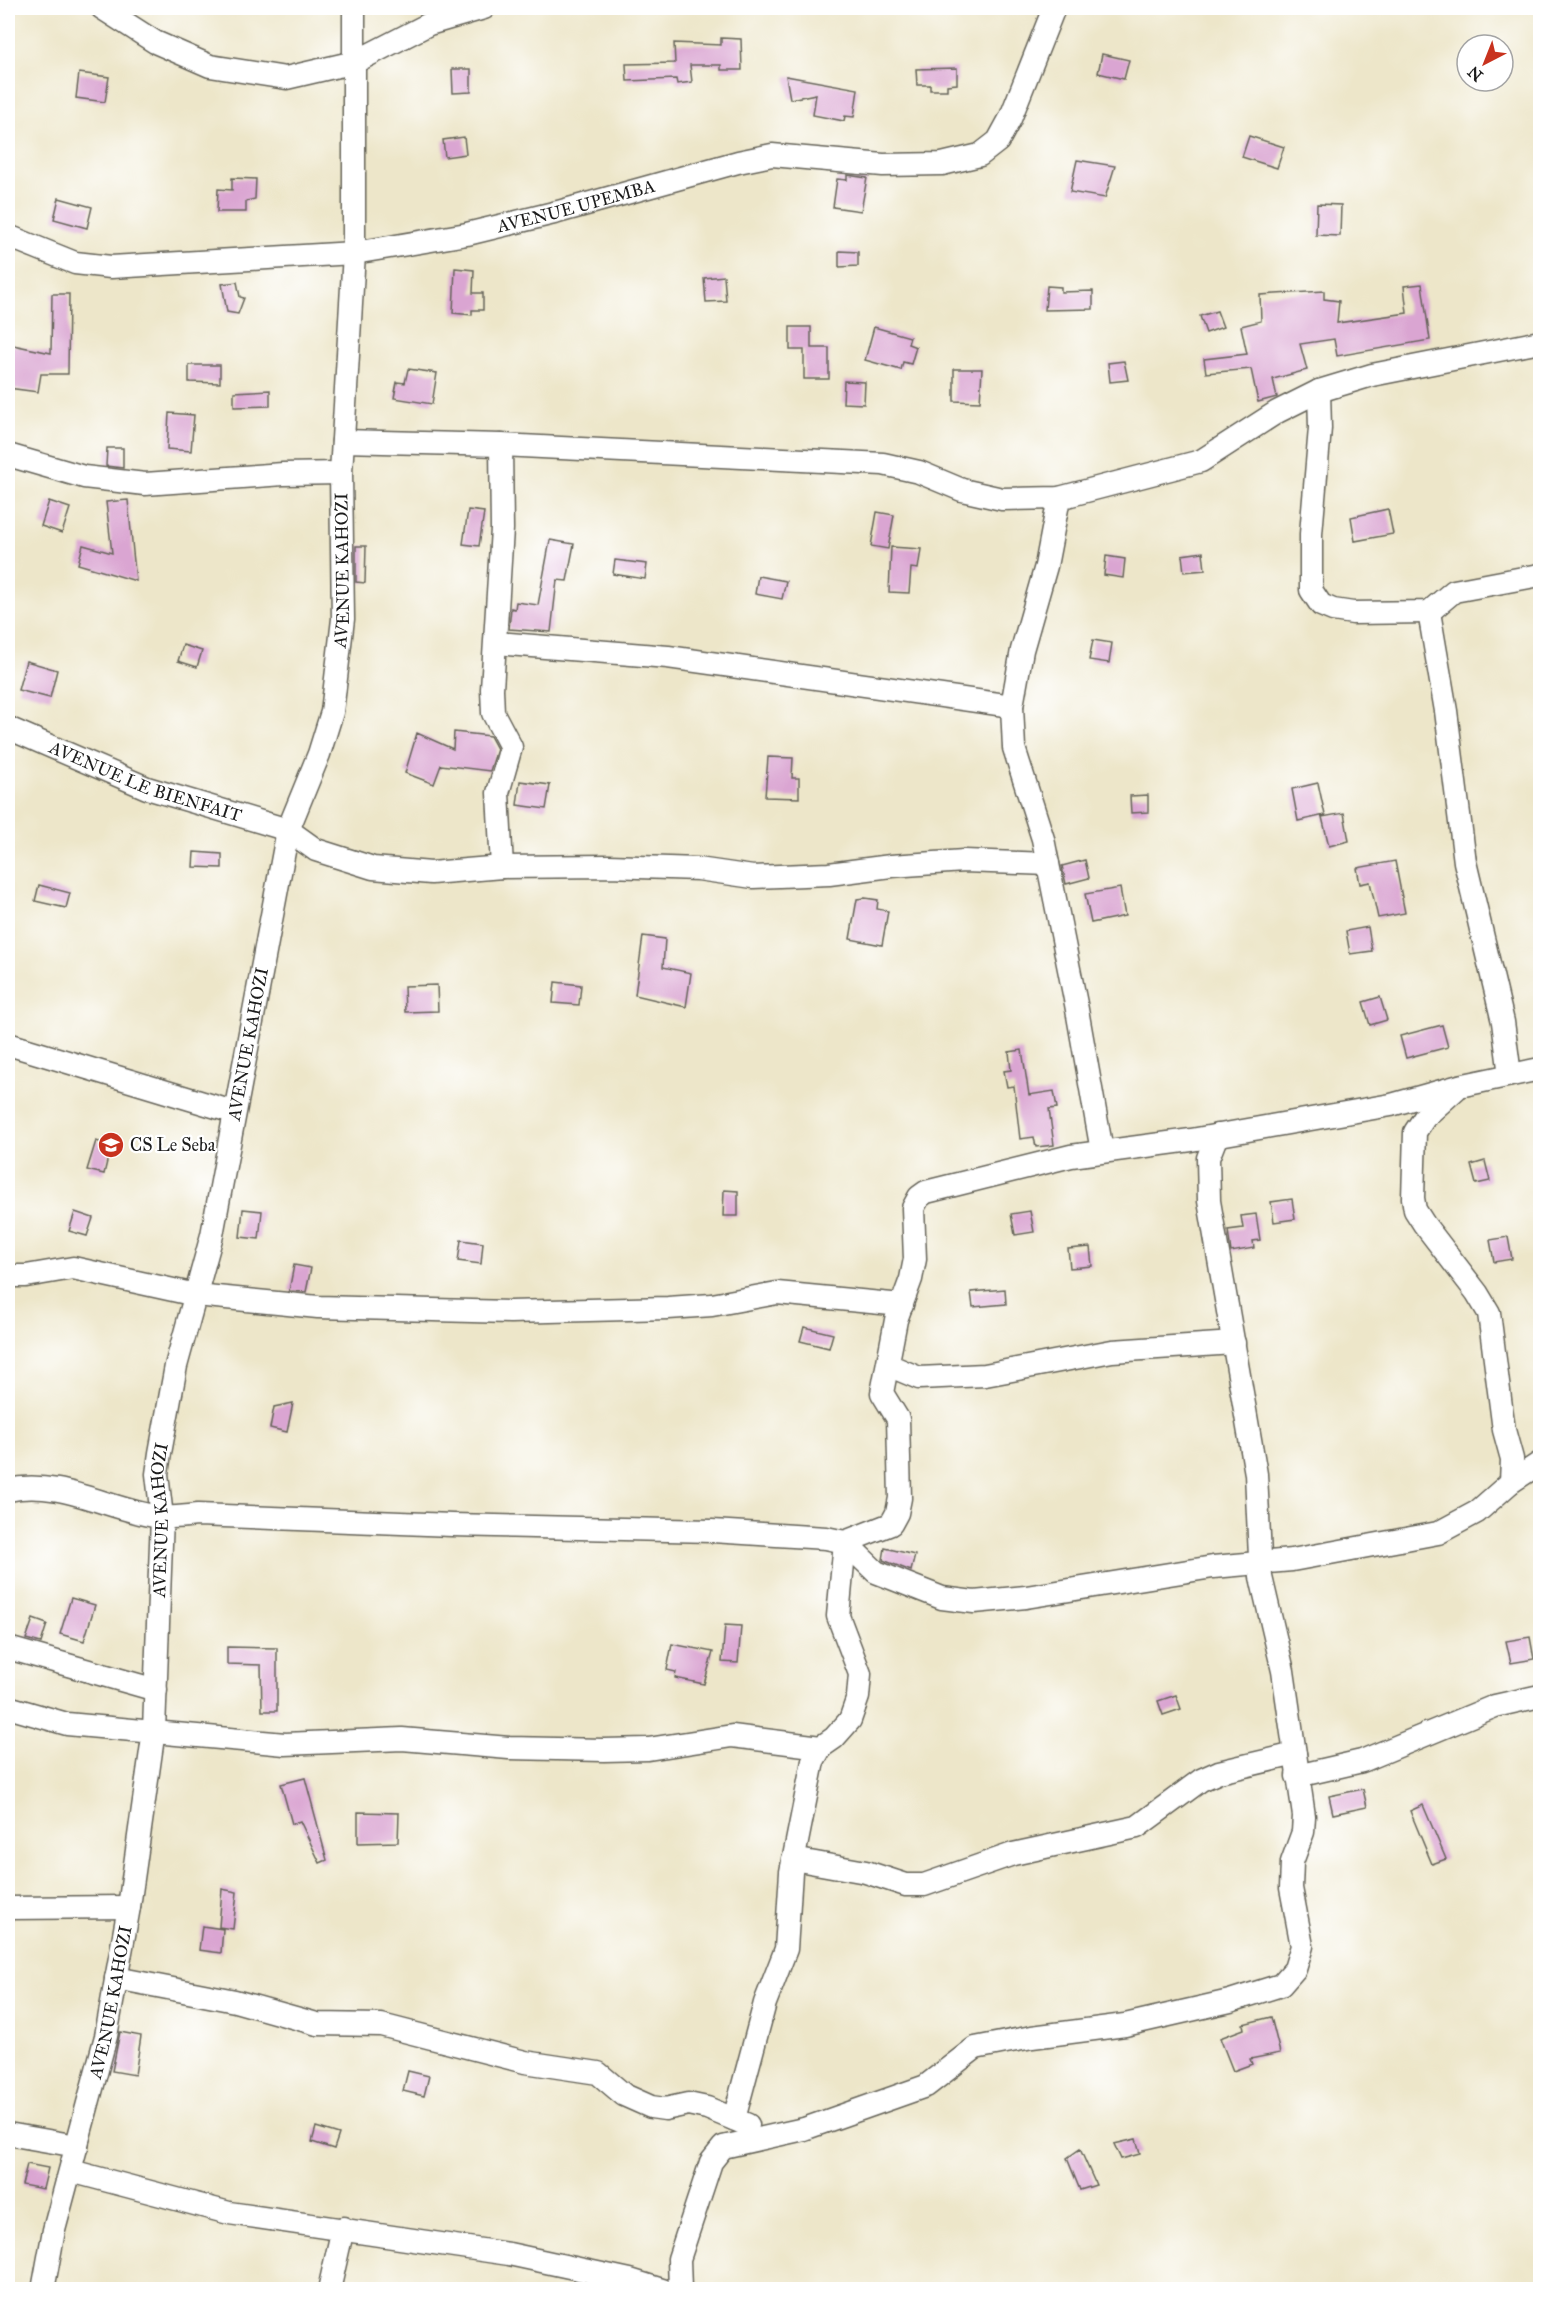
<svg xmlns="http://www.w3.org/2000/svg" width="1548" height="2297" font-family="'IM FELL Great Primer',serif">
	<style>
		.building { fill: #daa5d2 }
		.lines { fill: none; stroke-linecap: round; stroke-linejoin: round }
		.minor-casing { stroke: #656359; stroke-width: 25 }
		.minor { stroke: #fff; stroke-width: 22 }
		.labels { text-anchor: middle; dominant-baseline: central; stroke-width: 4.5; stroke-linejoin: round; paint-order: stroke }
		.street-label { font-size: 18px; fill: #1c1c1c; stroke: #fff }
		.poi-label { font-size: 18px; fill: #1c1c1c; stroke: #fff; text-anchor: start }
	</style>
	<rect width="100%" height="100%" fill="#fff"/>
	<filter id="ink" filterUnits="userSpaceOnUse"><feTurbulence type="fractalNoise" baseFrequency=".0167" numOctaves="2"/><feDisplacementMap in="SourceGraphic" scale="12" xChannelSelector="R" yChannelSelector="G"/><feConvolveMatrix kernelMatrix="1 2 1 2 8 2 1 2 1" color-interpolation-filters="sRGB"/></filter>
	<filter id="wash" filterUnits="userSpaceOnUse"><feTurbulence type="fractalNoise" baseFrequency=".008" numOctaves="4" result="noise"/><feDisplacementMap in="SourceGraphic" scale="24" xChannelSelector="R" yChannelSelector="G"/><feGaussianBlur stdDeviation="1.35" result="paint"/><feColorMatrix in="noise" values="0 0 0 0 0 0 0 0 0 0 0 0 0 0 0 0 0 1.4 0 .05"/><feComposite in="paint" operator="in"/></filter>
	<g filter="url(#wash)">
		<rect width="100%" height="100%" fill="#ede6c9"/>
		<g id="blocks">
			<path class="building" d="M721 38 741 39 742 70H721V65H690L692 82 677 84 676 79 627 81 626 64 675 63 674 43 721 45Z
				M1102 54 1129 60 1124 79 1098 73Z
				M957 68V84L947 85V90H930V85H917L916 69Z
				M452 69H471V92L453 93Z
				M79 73 109 77 105 102 76 98Z
				M786 76 858 89 854 117 845 116 844 121 813 115 816 94 790 99Z
				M1249 136 1284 147 1277 168 1242 157Z
				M464 137 466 154 445 157 443 140Z
				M1077 160 1115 166 1105 198 1070 192Z
				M847 175 867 178 861 211 833 207 837 179 847 180Z
				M232 178 256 179 255 199 246 201V212H217L218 189 232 190Z
				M59 198 92 207 87 228 54 219Z
				M1317 204 1341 205 1340 236 1316 235Z
				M839 251 858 252V266L839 267Z
				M455 268 474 270 473 293H483V310H472V315L453 313Z
				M724 276 726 301 706 302 704 278Z
				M237 282 240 297 244 298 238 314 227 312 222 284Z
				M1422 284 1430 340 1337 356 1334 339 1300 344 1307 370 1273 379 1277 397 1258 402 1251 369 1206 373 1204 359 1247 354 1241 326 1261 321 1260 295 1324 291V299L1339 301 1337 323 1407 313 1404 286Z
				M1047 286 1061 287V292L1093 291V309L1045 310Z
				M52 294H69L68 374H41L38 392 8 388V344L51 353Z
				M1217 311 1223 327 1206 333 1200 316Z
				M790 327H811V348H829V379H804V350H790Z
				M874 327 910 337 908 344 916 347 911 364 903 362 901 370 865 360Z
				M1124 361 1128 380 1110 382 1108 363Z
				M189 365H220V383L189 382Z
				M408 369 437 373 432 404 394 398 397 382 405 383Z
				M954 369H982L980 402 954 401Z
				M844 381 865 382 864 404 843 403Z
				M270 390V406L234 407V392Z
				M169 413 194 415 191 451 167 449Z
				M107 448H123V468L106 466Z
				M128 500 133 552 136 581 78 564 83 545 112 553 106 502Z
				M49 501 70 508 62 533 41 526Z
				M1388 509 1393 534 1355 541 1351 517Z
				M468 510 484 512 479 546 463 544Z
				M877 512 894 515 888 549 871 546Z
				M550 540 574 544 567 581 557 580 551 632 509 629 511 608 515 609 516 602 538 605Z
				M356 546H366L365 583 356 582Z
				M891 547 921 549 918 569 911 568 909 593 889 592Z
				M1203 552 1205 570 1184 572 1182 555Z
				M1106 556 1125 559 1123 578 1104 575Z
				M615 560 647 564 645 579 613 574Z
				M758 576 786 581 782 599 755 594Z
				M1093 640 1112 643 1109 663 1089 660Z
				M183 645 202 651 197 667 178 661Z
				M26 661 57 670 50 698 18 690Z
				M454 732 490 736 497 749 490 771 441 765 434 784 405 773 417 733 453 749Z
				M768 757 793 758 792 778H799V798L765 797Z
				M520 781 550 785 546 809 517 805Z
				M1318 783 1325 815 1298 821 1292 789Z
				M1148 795V812L1131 813 1130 796Z
				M1344 813 1349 841 1329 846 1322 817Z
				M194 852 222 854V868L193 867Z
				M1085 860 1089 878 1066 884 1062 866Z
				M1395 861 1405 913 1378 918 1370 882 1360 884 1357 868Z
				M39 885 70 893 66 908 35 901Z
				M1120 888 1125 916 1091 923 1085 894Z
				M865 898 878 900 877 909 888 911 882 945 850 939 857 899Z
				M1368 927 1372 951 1350 954 1346 931Z
				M643 936 665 939 663 967 691 973 686 1007 635 995Z
				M555 982 581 985 579 1005 553 1003Z
				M437 985 438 1011 405 1012 404 986Z
				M1380 997 1387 1020 1370 1025 1363 1002Z
				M1442 1025 1448 1047 1406 1058 1400 1036Z
				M1022 1050 1029 1095 1054 1091 1057 1108 1049 1109 1054 1145 1036 1147 1034 1137 1020 1139 1014 1086 1007 1087 1004 1071 1011 1070 1009 1052Z
				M96 1141 111 1145 104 1174 87 1170Z
				M1485 1161 1490 1181 1476 1184 1471 1165Z
				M724 1190 738 1191V1216H723Z
				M1292 1199 1295 1219 1274 1222 1271 1202Z
				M243 1209 262 1211 259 1239 240 1237Z
				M1030 1211 1034 1232 1015 1235 1011 1214Z
				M75 1212 93 1218 87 1236 69 1231Z
				M1256 1214 1260 1240 1253 1241 1254 1248 1231 1252 1228 1230 1243 1228 1241 1216Z
				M1508 1237 1512 1259 1494 1262 1490 1240Z
				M461 1240 483 1243 481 1264 458 1261Z
				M1090 1247 1092 1266 1070 1268 1068 1249Z
				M294 1265 311 1268 306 1292 289 1291Z
				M1005 1289 1006 1304 973 1307 971 1292Z
				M804 1327 833 1334 829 1348 800 1341Z
				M293 1403 287 1432 270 1428 274 1407Z
				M885 1548 915 1555 911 1571 883 1560Z
				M71 1598 95 1605 84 1641 60 1634Z
				M33 1619 47 1624 41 1643 26 1639Z
				M725 1625 741 1626 738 1663 722 1662Z
				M1530 1637 1534 1659 1511 1663 1506 1641Z
				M672 1644 713 1652 704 1684 675 1678 676 1672 667 1670Z
				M227 1647 277 1648V1711H262L261 1665 227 1664Z
				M1176 1695 1181 1709 1163 1715 1158 1701Z
				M305 1778 327 1860 320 1863 300 1821 292 1824 281 1784Z
				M1363 1789 1367 1807 1333 1814 1329 1796Z
				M1423 1805 1446 1859 1432 1864 1410 1811Z
				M358 1812 399 1813 398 1842 358 1843Z
				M222 1889 237 1892 233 1929 219 1927Z
				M202 1926 223 1929 221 1953 199 1950Z
				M1271 2017 1280 2053 1250 2059 1252 2064 1233 2071 1220 2038 1244 2029 1243 2024Z
				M120 2032 141 2036 135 2075 112 2071Z
				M408 2071 429 2076 424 2096 403 2091Z
				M316 2127 339 2134 334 2149 312 2142Z
				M1136 2139 1140 2154 1121 2159 1114 2144Z
				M1080 2149 1096 2185 1080 2190 1067 2158Z
				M27 2164 48 2168 43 2189 22 2185Z"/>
		</g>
	</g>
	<g filter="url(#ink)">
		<use href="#blocks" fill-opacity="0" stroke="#656359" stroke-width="1.5"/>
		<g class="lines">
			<g class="minor-casing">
				<g id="minor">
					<path d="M102 8 155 42 210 66 286 78 355 62 429 24 484 8"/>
					<path id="s1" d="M8 236 75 263 111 267 354 253 467 234 558 212 738 162 772 155 883 165 942 164 980 155 998 141 1010 119 1054 8"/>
					<path d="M1319 391 1320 428 1311 534V590L1321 605 1333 610 1353 613 1429 612 1454 591 1540 575"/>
					<path d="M343 441 501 445 883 464 919 472 962 490 1002 499 1059 498 1201 461 1277 412 1319 391 1372 375 1540 342"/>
					<path d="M501 445 502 529 492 689 493 713 511 747 498 793 502 867"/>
					<path d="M8 455 84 477 145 484 283 474 341 473"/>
					<path d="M1059 498 1046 566 1022 650 1012 706 1014 748 1043 839 1076 1004 1102 1151"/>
					<path d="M1429 612 1446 711 1465 862 1503 1022 1510 1075"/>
					<path d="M496 643 668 657 1012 706"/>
					<path id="s2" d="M8 728 147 788 288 830 316 850 373 868 431 873 502 867 609 866 698 869 753 877 829 874 891 866 964 861 1048 864"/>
					<path d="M8 1044 233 1112"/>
					<path d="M1456 1089 1425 1117 1415 1132 1413 1198 1415 1210 1424 1224 1477 1293 1489 1313 1504 1430 1512 1459 1511 1482"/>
					<path d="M8 1276H26L73 1268 196 1295 318 1307 510 1312 668 1308 712 1305 777 1293 902 1305"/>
					<path d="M888 1365 919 1378 985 1375 1112 1351 1234 1343"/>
					<path d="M8 1490C60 1478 111 1511 161 1517 173 1518 186 1516 198 1515L452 1525 712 1531 826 1538 845 1542 876 1572 942 1598 974 1602 1026 1597 1213 1567 1292 1560 1438 1533 1477 1512 1511 1482 1540 1463"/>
					<path d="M8 1648 156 1690"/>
					<path d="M8 1707 67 1724 285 1744 402 1739 509 1748 604 1750 648 1749 732 1736 821 1747"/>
					<path d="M1297 1776 1362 1761 1495 1706 1540 1696"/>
					<path d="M793 1859 866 1872 906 1885H924L1013 1854 1137 1827 1201 1780 1219 1772 1295 1754"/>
					<path d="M8 1908 129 1907"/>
					<path d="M116 1978 235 2001 317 2024 381 2025 525 2062 598 2073 624 2095 651 2107 665 2109 688 2104 707 2108 748 2125"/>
					<path d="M734 2119 765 2003 786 1949 791 1872 813 1761 821 1747 834 1738 850 1720 858 1697 860 1674 838 1616 845 1542 891 1524 897 1513 900 1498 898 1419 882 1393 896 1320 911 1279 915 1259 913 1208 919 1197 926 1192 1071 1156 1191 1140 1391 1105 1459 1086 1540 1069"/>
					<path d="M8 2134 77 2146"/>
					<path d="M71 2171 229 2213 509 2254 630 2280 662 2290"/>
					<path id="s3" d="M43 2290 54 2230 106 2036 129 1907 154 1730 162 1517 157 1474 160 1453 176 1366 212 1235 288 830 319 754 332 712 343 619 341 473 354 253V8"/>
					<path d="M329 2290 343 2228"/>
					<path d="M680 2290 679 2259 711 2162 723 2147 804 2129 926 2086 975 2048 1032 2037 1125 2025 1230 2001 1281 1985 1295 1969 1302 1946 1291 1888 1292 1862 1303 1832 1304 1816 1283 1671 1261 1577 1256 1474 1209 1201 1208 1158 1217 1135"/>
				</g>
			</g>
			<use href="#minor" class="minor"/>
		</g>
	</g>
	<defs>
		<g id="school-disc" transform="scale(1.35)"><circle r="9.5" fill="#c8321e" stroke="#fff"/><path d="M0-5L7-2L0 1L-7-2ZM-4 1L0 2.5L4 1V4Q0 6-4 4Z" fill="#fff"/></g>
	</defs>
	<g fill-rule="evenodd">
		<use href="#school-disc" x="111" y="1145"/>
	</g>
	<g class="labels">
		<g class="street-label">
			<text stroke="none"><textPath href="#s1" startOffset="579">AVENUE UPEMBA</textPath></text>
			<text stroke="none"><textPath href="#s3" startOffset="1754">AVENUE KAHOZI</textPath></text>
			<text stroke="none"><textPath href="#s2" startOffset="148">AVENUE LE BIENFAIT</textPath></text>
			<text stroke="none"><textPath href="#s3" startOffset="1268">AVENUE KAHOZI</textPath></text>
			<text stroke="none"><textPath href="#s3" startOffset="782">AVENUE KAHOZI</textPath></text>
			<text stroke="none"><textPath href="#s3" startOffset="296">AVENUE KAHOZI</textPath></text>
		</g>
		<g class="poi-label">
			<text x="130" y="1145">CS Le Seba</text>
		</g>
	</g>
	<rect width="1548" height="2297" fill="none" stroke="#fff" stroke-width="30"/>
	<g transform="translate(1485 63) rotate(222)"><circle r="28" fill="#ffffff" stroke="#a4a4a4" stroke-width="1.5"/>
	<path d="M0-4.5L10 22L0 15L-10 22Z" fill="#c8321e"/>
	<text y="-9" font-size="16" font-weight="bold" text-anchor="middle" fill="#1c1c1c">N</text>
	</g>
</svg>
